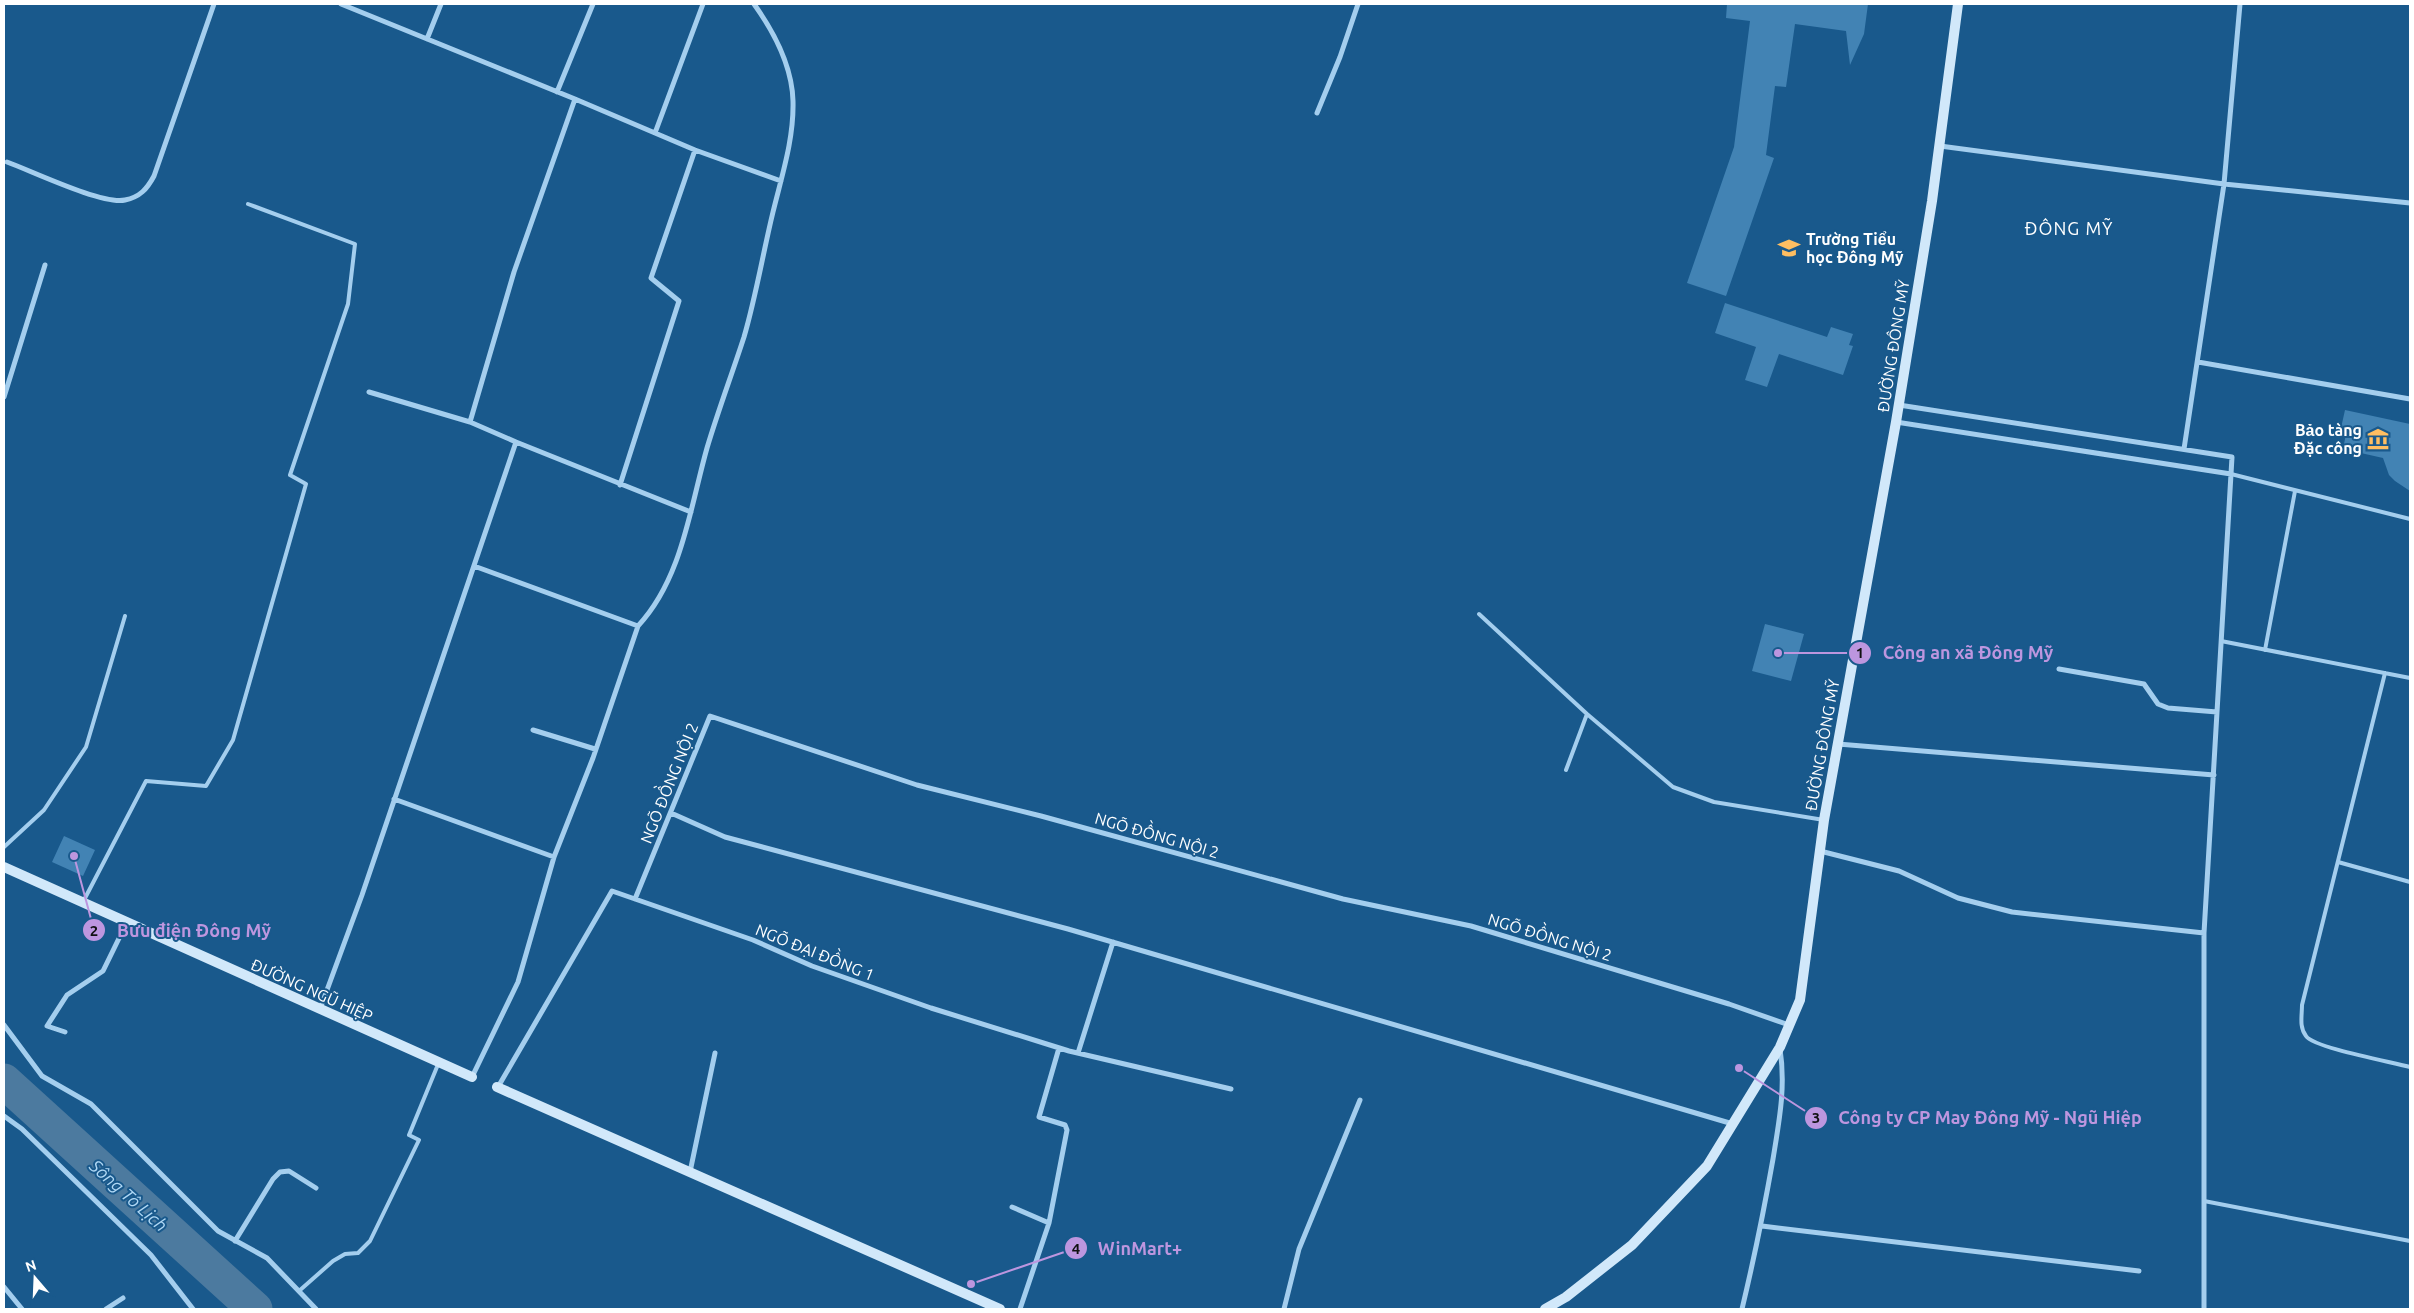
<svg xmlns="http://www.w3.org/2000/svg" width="2414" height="1313" font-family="Ubuntu,sans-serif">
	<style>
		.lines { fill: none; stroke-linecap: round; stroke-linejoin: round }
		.river { stroke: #4c7a9f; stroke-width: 35 }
		.building { fill: #4283b4 }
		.lane { stroke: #a4ceee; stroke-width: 4 }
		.street { stroke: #a4ceee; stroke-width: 5 }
		.secondary { stroke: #d1e8fa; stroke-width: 10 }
		.labels { text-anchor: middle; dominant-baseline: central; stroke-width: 4; stroke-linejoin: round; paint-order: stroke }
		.poi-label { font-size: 16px; font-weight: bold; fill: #fff; stroke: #19598c; text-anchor: start }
		.street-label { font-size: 16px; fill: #fff; stroke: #19598c }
		.neighbourhood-label { font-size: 18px; letter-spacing: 1px; fill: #fff; stroke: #19598c }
		.water-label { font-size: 18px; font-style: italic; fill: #b0d8f5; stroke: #19598c }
		.leader { fill: none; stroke: #bd96df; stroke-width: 2 }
		.callout-dot { fill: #bd96df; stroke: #19598c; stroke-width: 2 }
		.mark-label { font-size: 15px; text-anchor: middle; font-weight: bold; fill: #111 }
		.callout-label { font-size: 18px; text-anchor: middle; font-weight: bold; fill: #bd96df; stroke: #19598c; stroke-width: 4; stroke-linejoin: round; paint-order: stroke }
	</style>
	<rect width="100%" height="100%" fill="#19598c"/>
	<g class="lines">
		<path class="river" d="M4 1081 255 1309"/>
	</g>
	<path class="building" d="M1727 4H1868L1864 34 1850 65 1846 31 1795 24 1786 87 1775 86 1766 155 1774 158 1726 296 1687 283 1734 147 1750 21 1726 18Z
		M1725 303 1827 337 1831 327 1853 334 1849 345 1853 346 1843 375 1779 354 1767 387 1745 380 1756 347 1715 333Z
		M2345 410 2410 424V491L2395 481 2389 475 2383 458 2343 449 2347 429 2341 428Z
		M1765 624 1804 634 1791 681 1752 671Z
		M64 836 95 850 83 876 52 862Z"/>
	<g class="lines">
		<path class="lane" d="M2231 474 2410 519
			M1479 614 1587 714 1673 787 1714 802 1824 820
			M2221 641 2410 678
			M2265 650 2295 491
			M2385 673 2302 1005C2302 1016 2299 1027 2306 1036 2314 1048 2392 1062 2410 1067
			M1566 770 1587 714
			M4 847 44 810 86 747 125 616
			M2338 862 2410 882
			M83 902 146 781 206 786 233 740 306 484 290 475 348 304 355 244 248 204
			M2204 1201 2410 1241
			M299 1291 333 1261 345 1254 358 1253 370 1241 419 1140 409 1135 439 1062"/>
		<path class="street" d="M341 4 575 99
			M427 39 441 4
			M557 92 593 4
			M1317 113 1340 57 1358 4
			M655 133 703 4
			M1940 146 2224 184 2410 203
			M7 162C32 171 102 205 125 200 140 197 147 189 154 176L214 4
			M2198 362 2410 399
			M369 392 470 422
			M4 397 45 265
			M1899 405 2232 457 2204 933V1309
			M1896 422 2231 474
			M516 442 691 512
			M2184 449 2224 184 2240 4
			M620 485 679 301 651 278 695 150
			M474 566 638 626
			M2059 669 2144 684 2158 704 2168 708 2217 712
			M533 730 595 749
			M1838 744 2214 775
			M394 799 554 857
			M671 813 725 837 1068 929 1733 1124
			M1820 851 1899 871 1958 898 2012 912 2204 933
			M635 899 710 716 917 785 1041 816 1343 899 1471 926 1729 1004 1789 1025
			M320 1009 362 895 516 442 470 422 514 272 575 99 695 150 781 181
			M4 1025 42 1076 91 1104 218 1231 267 1258 316 1309
			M65 1032 47 1026 67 995 103 971 126 924
			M1078 1053 1113 942
			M472 1077 518 982 554 857 593 758 638 626C682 579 690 508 707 448 718 411 732 374 744 337 756 296 763 253 773 212 782 175 794 139 793 101 792 65 774 32 754 4
			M498 1087 612 891 753 940 812 966 931 1008 1069 1051 1231 1089
			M4 1116 22 1129 151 1255 193 1309
			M690 1172 715 1053
			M1012 1207 1049 1223 1020 1309
			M1049 1223 1067 1130 1065 1125 1039 1117 1059 1048
			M1762 1226 2139 1271
			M235 1241 273 1179 280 1172 289 1171 316 1188
			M4 1287 22 1309
			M106 1309 123 1298
			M1284 1309 1299 1249 1360 1100
			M1742 1309C1754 1259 1764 1210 1773 1159 1779 1122 1786 1087 1780 1049"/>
		<path class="secondary" d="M4 867 472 1077
			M497 1087 1000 1309
			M1545 1309 1566 1297 1632 1245 1707 1166 1780 1047 1800 1000 1824 820 1896 422 1932 201 1958 4"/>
	</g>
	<defs>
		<g id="school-bare" transform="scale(1.725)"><path d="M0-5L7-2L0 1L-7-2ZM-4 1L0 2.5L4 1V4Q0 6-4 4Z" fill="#ffbe61" stroke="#19598c" stroke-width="2.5" paint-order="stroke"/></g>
		<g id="museum-bare" transform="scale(1.725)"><path d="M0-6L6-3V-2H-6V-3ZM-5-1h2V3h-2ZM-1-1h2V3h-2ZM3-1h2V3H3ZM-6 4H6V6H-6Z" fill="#ffbe61" stroke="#19598c" stroke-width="2.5" paint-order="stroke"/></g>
	</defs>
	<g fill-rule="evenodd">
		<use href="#school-bare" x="1789" y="248"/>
		<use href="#museum-bare" x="2378" y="439"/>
	</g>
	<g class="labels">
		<g class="poi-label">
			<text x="1806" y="239">Trường Tiểu<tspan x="1806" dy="18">học Đông Mỹ</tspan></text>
			<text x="2362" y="430" text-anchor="end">Bảo tàng<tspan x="2362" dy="18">Đặc công</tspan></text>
		</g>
		<g class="street-label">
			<text transform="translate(1893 346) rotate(-81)">ĐƯỜNG ĐÔNG MỸ</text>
			<text transform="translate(1822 745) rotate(-80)">ĐƯỜNG ĐÔNG MỸ</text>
			<text transform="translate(669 783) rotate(-68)">NGÕ ĐỒNG NỘI 2</text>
			<text transform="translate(1157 835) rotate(16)">NGÕ ĐỒNG NỘI 2</text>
			<text transform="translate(1550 937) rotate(17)">NGÕ ĐỒNG NỘI 2</text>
			<text transform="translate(815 952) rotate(22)">NGÕ ĐẠI ĐỒNG 1</text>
			<text transform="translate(312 990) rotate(24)">ĐƯỜNG NGŨ HIỆP</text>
		</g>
		<g class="neighbourhood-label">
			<text x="2069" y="228">ĐÔNG MỸ</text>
		</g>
		<g class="water-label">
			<text transform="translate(129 1195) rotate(42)">Sông Tô Lịch</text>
		</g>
	</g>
	<path class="leader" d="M1778 653L1860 653M74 856L94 930M1739 1068L1816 1118M971 1284L1076 1248"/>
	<g class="callout-dot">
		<circle cx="1778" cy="653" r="5"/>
		<circle cx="74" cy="856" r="5"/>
		<circle cx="1739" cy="1068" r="5"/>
		<circle cx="971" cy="1284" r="5"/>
		<circle cx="1860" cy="653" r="12"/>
		<circle cx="94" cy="930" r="12"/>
		<circle cx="1816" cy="1118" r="12"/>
		<circle cx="1076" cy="1248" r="12"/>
	</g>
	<g class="mark-label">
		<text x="1860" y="658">1</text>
		<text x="94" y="936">2</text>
		<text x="1816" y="1123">3</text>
		<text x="1076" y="1254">4</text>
	</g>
	<g class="callout-label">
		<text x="1968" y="659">Công an xã Đông Mỹ</text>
		<text x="194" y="937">Bưu điện Đông Mỹ</text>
		<text x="1990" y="1124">Công ty CP May Đông Mỹ - Ngũ Hiệp</text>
		<text x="1140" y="1255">WinMart+</text>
	</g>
	<rect width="2414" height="1313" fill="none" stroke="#ffffff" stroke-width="10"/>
	<g transform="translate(35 1278) rotate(341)" stroke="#19598c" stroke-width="4" paint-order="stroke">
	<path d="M0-4L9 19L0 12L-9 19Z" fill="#ffffff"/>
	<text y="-8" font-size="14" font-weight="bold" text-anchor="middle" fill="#ffffff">N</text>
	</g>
</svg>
